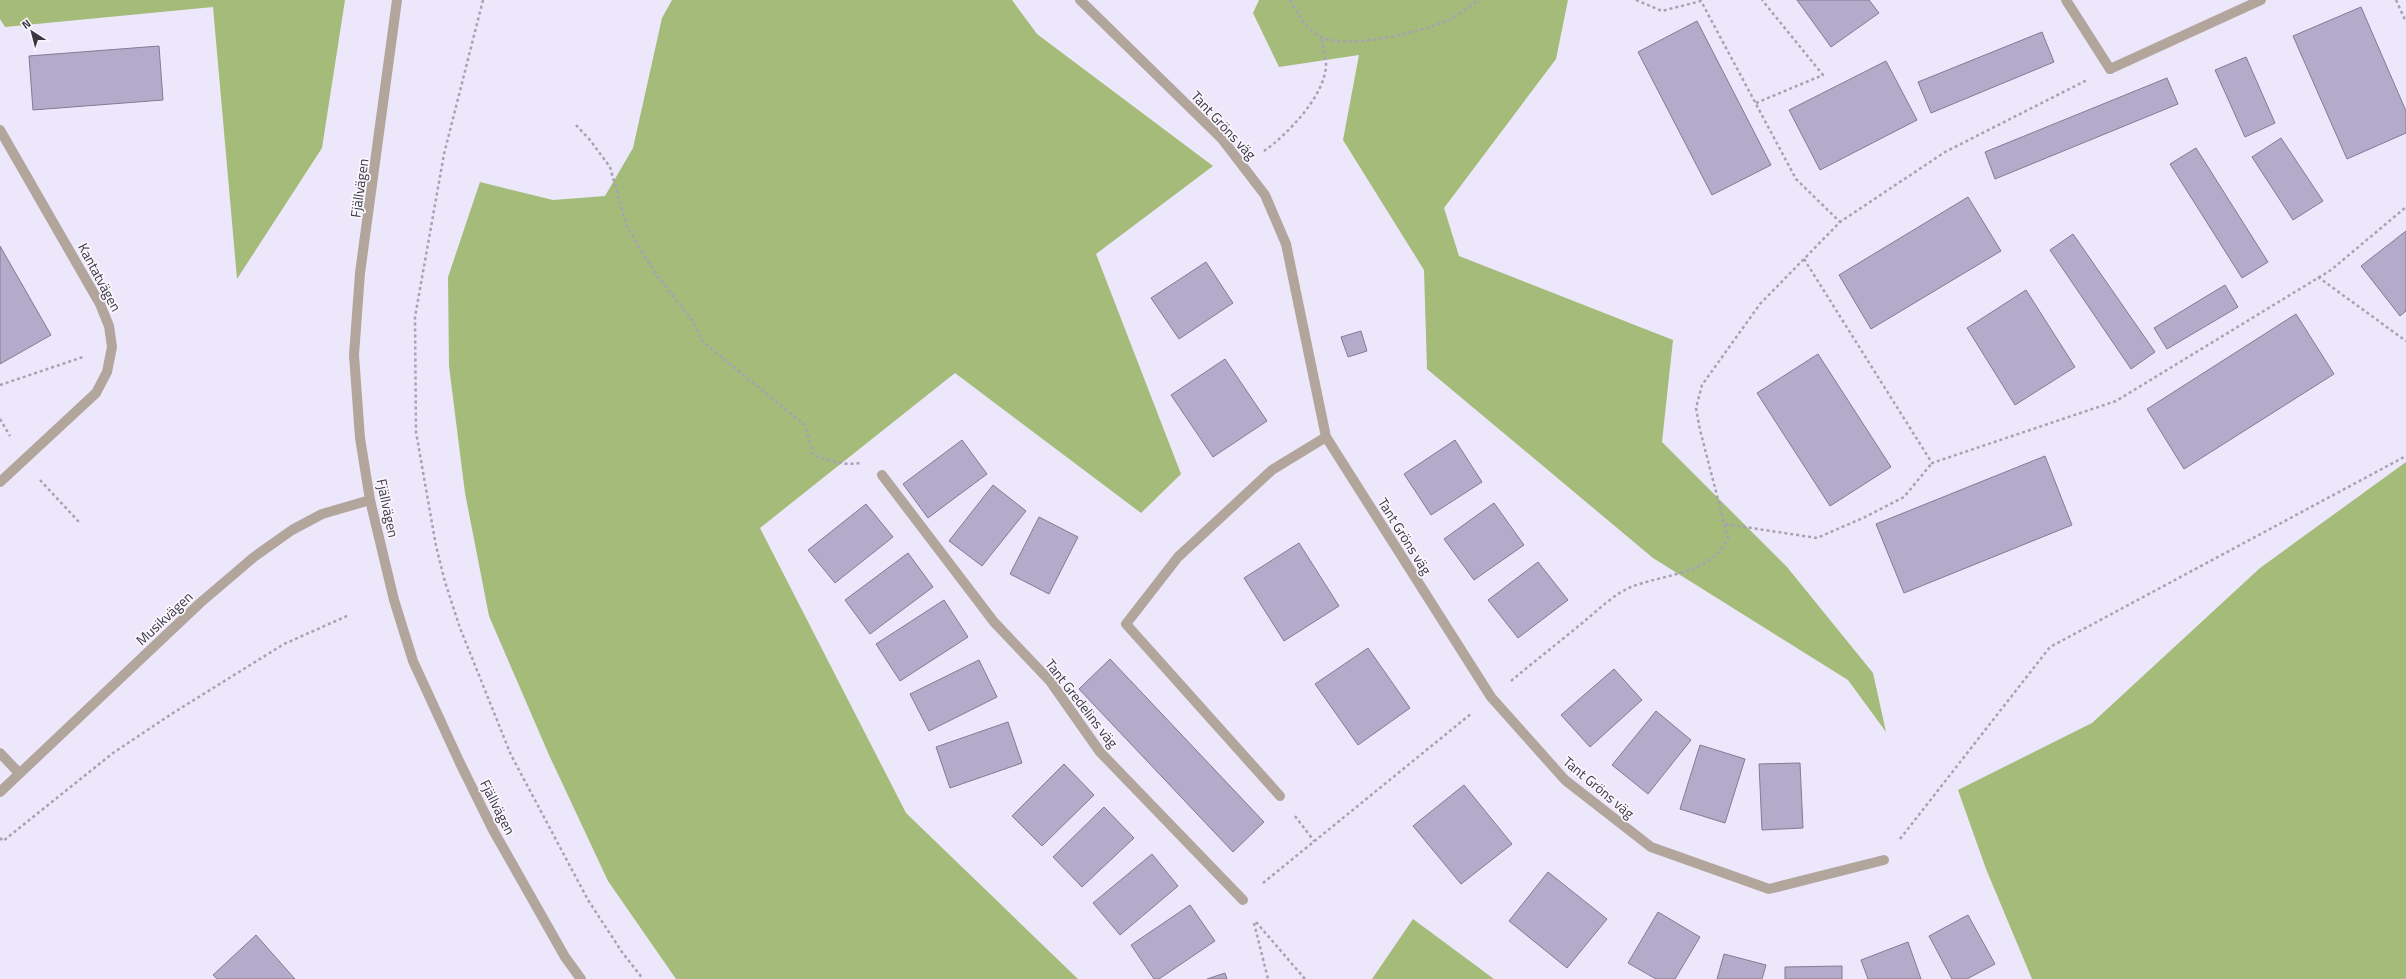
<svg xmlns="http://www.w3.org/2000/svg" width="2406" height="979" font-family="'Titillium Web',sans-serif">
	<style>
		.forest { fill: #a4bb7a }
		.building { fill: #b3abc9; stroke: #827a96 }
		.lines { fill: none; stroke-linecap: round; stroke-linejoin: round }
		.path { stroke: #a7a2b3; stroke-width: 2.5; stroke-dasharray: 3 3; stroke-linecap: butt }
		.service { stroke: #b2a69c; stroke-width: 10 }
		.pedestrian { stroke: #b2a69c; stroke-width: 10 }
		.minor { stroke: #b2a69c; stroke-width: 10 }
		.tertiary { stroke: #b2a69c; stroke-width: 10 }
		.labels { text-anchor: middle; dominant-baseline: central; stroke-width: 3.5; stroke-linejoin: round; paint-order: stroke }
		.street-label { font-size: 14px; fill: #3a3642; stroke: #f9f7fd }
	</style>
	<rect width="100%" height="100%" fill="#ede7fb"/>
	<path class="forest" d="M0 0H345L322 148 237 279 213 7 5 27 0 19Z
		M672 0H1012L1037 34 1213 166 1096 254 1181 474 1141 513 955 373 760 528 906 813 1078 979H676L608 881 549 755 489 616 465 493 449 366 448 277 480 182 553 200 605 196 633 148 662 18Z
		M1259 0H1568L1556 59 1444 208 1459 256 1673 340 1662 442 1787 567 1873 673 1886 732 1848 680 1653 558 1427 369 1424 270 1343 140 1359 55 1279 67 1253 13Z
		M2406 462V979H2032L1986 869 1958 790 2092 723 2260 568Z
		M1413 919 1494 979H1372Z"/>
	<path class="building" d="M1797 0H1869L1879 13 1831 47Z
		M2361 7 2406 111V133L2347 159 2293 36Z
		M1697 21 1771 165 1712 195 1638 52Z
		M2042 32 2054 62 1931 113 1918 82Z
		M159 46 163 100 33 110 29 56Z
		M2246 57 2275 123 2245 137 2215 70Z
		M1886 61 1917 120 1820 170 1789 110Z
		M2167 78 2178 104 1995 179 1985 152Z
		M2281 138 2323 201 2293 220 2252 157Z
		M2196 148 2268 262 2242 278 2170 164Z
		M1968 197 2001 251 1871 329 1839 275Z
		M2406 231V311L2400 316 2361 266Z
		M2073 234 2155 352 2131 369 2050 250Z
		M0 246 51 335 0 364Z
		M1206 262 1233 303 1179 339 1151 298Z
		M2225 285 2238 307 2167 349 2154 328Z
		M2026 290 2075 367 2015 405 1967 328Z
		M2296 314 2334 374 2184 469 2147 409Z
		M1361 331 1367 351 1348 357 1341 337Z
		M1818 354 1891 467 1830 506 1757 393Z
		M1225 359 1267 421 1213 457 1171 395Z
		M962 440 987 474 928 518 903 484Z
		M1455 440 1482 482 1431 515 1404 474Z
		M2045 456 2072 525 1904 593 1876 524Z
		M993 485 1026 511 982 566 949 541Z
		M1494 503 1524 545 1474 580 1444 539Z
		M866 504 893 537 835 583 808 550Z
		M1039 517 1078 537 1049 594 1010 574Z
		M1299 543 1339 606 1284 641 1244 578Z
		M908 553 933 587 870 634 845 600Z
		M1538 562 1568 600 1518 638 1488 600Z
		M944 600 968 637 900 681 876 644Z
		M1368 648 1410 708 1358 745 1315 684Z
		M1110 659 1264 822 1233 852 1079 689Z
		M979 660 997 697 929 731 910 694Z
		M1614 669 1642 700 1590 747 1561 715Z
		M1656 711 1691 740 1648 794 1612 765Z
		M1008 722 1022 763 950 788 936 747Z
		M1700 745 1745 759 1725 823 1680 809Z
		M1800 763 1803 828 1762 830 1759 764Z
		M1064 764 1094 795 1042 846 1012 816Z
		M1464 785 1512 844 1461 884 1413 826Z
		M1104 807 1134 838 1082 887 1053 857Z
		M1152 854 1178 886 1120 935 1093 903Z
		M1548 872 1607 919 1567 968 1509 921Z
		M1190 905 1215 941 1159 979H1154L1131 945Z
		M1658 912 1700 937 1675 979H1656L1628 963Z
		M1968 915 1995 964 1967 979H1952L1929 936Z
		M256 935 295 979H217L213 975Z
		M1908 942 1921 979H1868L1861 960Z
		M1724 954 1766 965 1762 979H1717Z
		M1842 966V979H1785V967Z
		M1225 973 1227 979H1207Z"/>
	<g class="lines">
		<path class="path" d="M483 0 444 154 415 317 416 432 436 546 445 582 460 628 511 755 588 900 622 952 643 979
			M1290 0C1298 14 1306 29 1321 37 1349 50 1421 32 1449 20 1459 15 1469 6 1479 0
			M1636 0 1662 11 1701 1 1796 179 1840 222
			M2396 0 2406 22
			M1756 103 1823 75 1762 0
			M576 125 590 140 610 167 627 227 658 277 692 320 703 342 805 425 813 455C828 460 843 466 860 463
			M1264 151C1287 135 1326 95 1326 64 1325 55 1323 46 1321 37
			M1804 259 1932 463 2116 401 2331 270 2406 207
			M2318 277 2406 341
			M0 385 83 357
			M0 419 10 436
			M40 480 79 522
			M1725 524 1817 538 1865 517 1904 497 1932 463
			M1511 681C1536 660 1562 640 1587 619 1600 608 1616 593 1631 587 1664 574 1712 574 1728 538L1700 430 1696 408 1702 385 1760 304 1840 222 1945 152 2087 80
			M1295 816 1314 841
			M0 838 3 841 113 753 173 713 284 644 347 616
			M1900 839 2050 647 2406 456
			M1263 883 1472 713
			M1256 922 1305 979
			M1254 923 1268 979"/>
		<path class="service" d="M2066 0 2110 69"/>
		<path class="pedestrian" d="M882 475 994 622 1050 681 1100 752 1243 900"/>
		<path class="minor" d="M1080 0 1222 139 1265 195 1286 244 1326 437 1491 697 1565 780 1651 847 1769 889 1884 860
			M2110 69 2261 0
			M0 130 100 304 109 326 112 347 107 372 96 393 0 482
			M0 753 19 773
			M1280 796 1126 624 1178 557 1272 470 1326 437"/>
		<path class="tertiary" d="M397 0 360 273 354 355 360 438 370 500 394 600 413 661 459 761 493 830 565 957 581 979
			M0 792 200 603 254 557 292 530 322 514 370 500"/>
	</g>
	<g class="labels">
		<g class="street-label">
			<text transform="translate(1224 125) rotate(47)">Tant Gröns väg</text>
			<text transform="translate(359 188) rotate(-82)">Fjällvägen</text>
			<text transform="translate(100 277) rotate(62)">Kantatvägen</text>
			<text transform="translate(388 508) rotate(78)">Fjällvägen</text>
			<text transform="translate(1405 536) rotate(58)">Tant Gröns väg</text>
			<text transform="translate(164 618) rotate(-43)">Musikvägen</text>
			<text transform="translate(1082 703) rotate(52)">Tant Gredelins väg</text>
			<text transform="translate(1599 787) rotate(40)">Tant Gröns väg</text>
			<text transform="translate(498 807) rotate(63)">Fjällvägen</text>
		</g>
	</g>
	<g transform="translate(32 32) rotate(324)" stroke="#f9f7fd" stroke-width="3" paint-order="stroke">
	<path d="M0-3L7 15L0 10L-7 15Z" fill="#3a3642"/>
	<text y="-6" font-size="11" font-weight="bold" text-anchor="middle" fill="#3a3642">N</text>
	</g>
</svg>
